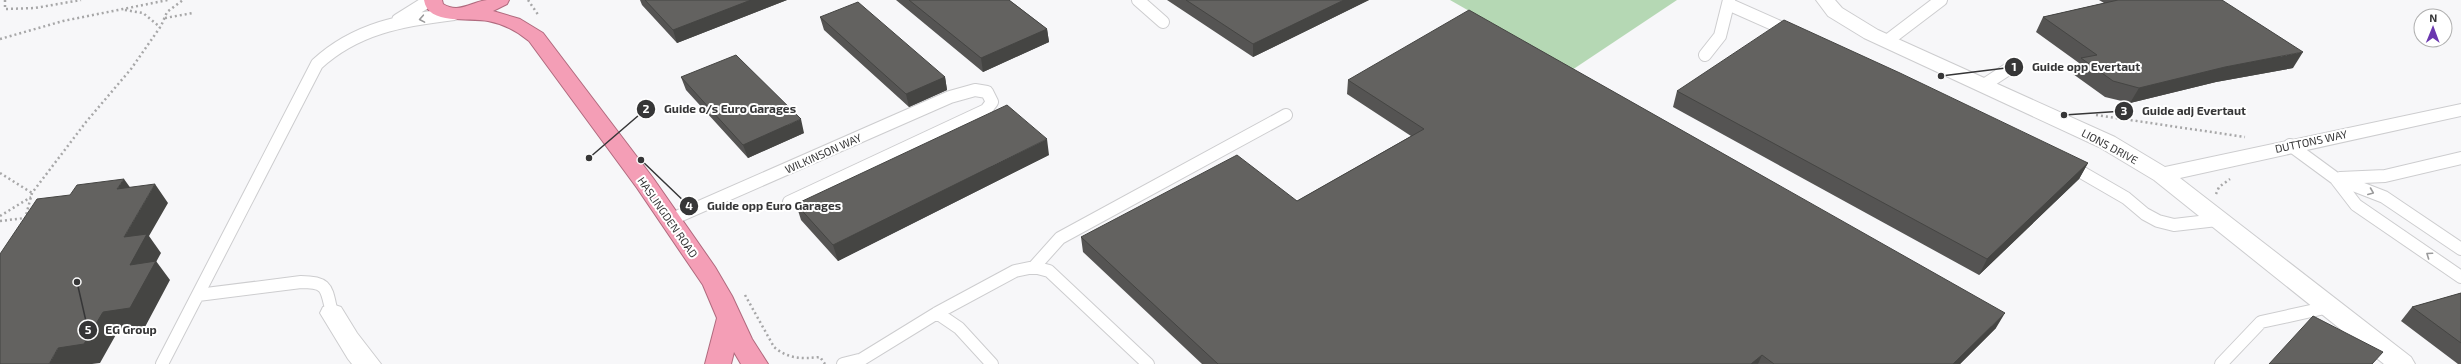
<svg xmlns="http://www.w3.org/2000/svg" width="2461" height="364" font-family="'Exo 2',sans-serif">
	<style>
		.green { fill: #b5d8b4 }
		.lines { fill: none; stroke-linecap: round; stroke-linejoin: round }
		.service-casing { stroke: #cdcdcf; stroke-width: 14 }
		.minor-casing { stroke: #cdcdcf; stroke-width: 2 }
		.trunk-casing { stroke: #b06a7e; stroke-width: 2 }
		.path { stroke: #a7a7a8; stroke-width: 2.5; stroke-dasharray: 2 3; stroke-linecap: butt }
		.service { stroke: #fff; stroke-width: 12 }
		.minor { fill: #fff; fill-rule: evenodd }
		.trunk { fill: #f49eb6; fill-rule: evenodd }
		.wall { fill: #555453 }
		.shaded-wall { fill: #454543 }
		.building { fill: #636260; stroke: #454543 }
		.oneway { stroke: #9a9a9b }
		.labels { text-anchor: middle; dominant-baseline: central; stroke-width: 4; stroke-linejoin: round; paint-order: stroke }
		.street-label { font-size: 11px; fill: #363637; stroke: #fff }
		.leader { fill: none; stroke: #363637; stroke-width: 1.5 }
		.callout-dot { fill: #363637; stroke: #fff; stroke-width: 1.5 }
		.mark-label { font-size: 12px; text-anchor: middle; font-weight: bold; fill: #fff }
		.callout-label { font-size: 12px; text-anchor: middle; font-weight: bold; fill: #363637; stroke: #fff; stroke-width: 4; stroke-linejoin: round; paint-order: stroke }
	</style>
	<rect width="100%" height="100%" fill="#f7f7f9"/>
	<path class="green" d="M1450 0H1677L1572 70Z"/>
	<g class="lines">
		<g class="service-casing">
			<path id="service" d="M1138 0 1163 22
				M1728 4 1791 32
				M398 20 430 0
				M1887 41 1941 0
				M1705 55 1720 36 1729 0
				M1984 85 2013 66
				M2290 145 2335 178 2384 197 2461 249
				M2069 165 2126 198 2145 214 2158 221 2174 225 2217 220
				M2340 178 2385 176 2461 158
				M2336 179 2356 205 2461 277
				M672 219 950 97 975 90 987 92 992 102 986 110 789 202
				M1034 267 1060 238 1286 115
				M198 295 301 282C329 282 326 289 332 313
				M937 313 959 328 992 364
				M162 364 317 64C356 28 403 20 454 14
				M843 364 859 360
				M854 364 937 313 1015 271 1034 267 1049 271 1148 364
				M2221 364 2261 322 2329 307"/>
		</g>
		<g class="minor-casing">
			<path id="minor" d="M1816 0H1835L1842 8 1878 30 2115 137 2165 167 2461 104V116L2180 178 2411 357 2415 364H2384L2154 180 2099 147 1864 38 1828 16Z
				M332 304 341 307 357 333 381 364H352L348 359 320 313 323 307Z"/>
		</g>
		<g class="trunk-casing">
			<path id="trunk" d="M424 0H442L443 4C459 14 471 2 487 0 494 0 502 0 509 0L507 4 493 11 520 19 543 33 653 178 715 267 732 296 752 339 768 364H741L734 352 731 364H705L717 318 703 285 637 188 529 41C517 31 504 24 488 21 469 17 428 26 424 0Z"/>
		</g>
		<path class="path" d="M5 0V9L35 8 81 0
			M528 0 539 16
			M125 10 143 13 160 27
			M165 18 193 13
			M0 39 63 21 168 0
			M2096 115 2245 137
			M0 173 32 193
			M2216 194 2219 187 2230 179
			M0 216 31 197
			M25 219 32 193 86 122 131 69 161 26 167 12 183 0
			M0 221 25 218
			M745 295 774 347C788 359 802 359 820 357L825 364"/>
		<use href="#service" class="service"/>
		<use href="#minor" class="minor"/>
		<use href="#trunk" class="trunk"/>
	</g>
	<path class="wall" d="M640 0H787L677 43 642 5Z
		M896 0H1009L1047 29 1049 42 983 72Z
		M1167 0H1369L1253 57Z
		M2099 0H2222L2293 68 2216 82 2130 103 2105 97 2073 74 2079 63 2036 32 2043 17 2104 3Z
		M820 17 945 77 947 90 909 107 824 30Z
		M681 77 804 133 748 158 686 90Z
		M1348 80 1996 328 1960 364H1202L1083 252 1081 237 1297 201 1411 136 1347 94Z
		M1677 91 2088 163 2079 179 1979 275 1673 107Z
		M1049 155 838 261 801 220 796 204Z
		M2461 293V364H2458L2401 321 2412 307Z"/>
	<path class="shaded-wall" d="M751 0H787L677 43 673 30Z
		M1344 0H1369L1253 57V44Z
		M1047 29 1049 42 983 72 981 58Z
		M2303 52 2293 68 2216 82 2130 103 2139 88 2225 67Z
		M945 77 947 90 909 107 906 94Z
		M801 119 804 133 748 158 743 145Z
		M1047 139 1049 155 838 261 833 245Z
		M2088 163 2079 179 1979 275 1987 259Z
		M124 179 137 197 117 189Z
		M155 184 168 203 149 236 161 253 144 284 130 265 124 237Z
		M156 261 170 280 145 327 118 331 100 363 92 364H49L58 348 103 312Z
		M2005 313 1996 328 1960 364H1953Z
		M1762 355 1758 364H1751Z"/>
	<path class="building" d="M645 0H751L673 30Z
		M909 0H1009L1047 29 981 58Z
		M1186 0H1344L1253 44Z
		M2118 0H2222L2303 52 2225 67 2139 88 2113 81 2081 58 2097 55 2043 17Z
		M858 2 945 77 906 94 820 17Z
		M1469 10 2005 313 1953 364H1774L1762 355 1751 364H1218L1081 237 1237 155 1297 201 1424 129 1348 80Z
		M1784 20 1900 73 2088 163 1987 259 1677 91Z
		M736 55 801 119 743 145 681 77Z
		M1007 105 1047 139 833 245 796 204Z
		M124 179 117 189 155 184 124 237 147 234 130 265 156 261 130 308 103 312 84 344 58 348 49 364H0V254L37 199 70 195 77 185Z
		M2461 293V343L2412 307Z
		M2313 316 2383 352 2372 364H2269Z"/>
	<defs><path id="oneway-chevron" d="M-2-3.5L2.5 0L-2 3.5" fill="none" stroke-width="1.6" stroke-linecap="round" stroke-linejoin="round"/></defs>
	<g class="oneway">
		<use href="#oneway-chevron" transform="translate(422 19) rotate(170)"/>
		<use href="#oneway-chevron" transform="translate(2371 192) rotate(22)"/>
		<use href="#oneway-chevron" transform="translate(2429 255) rotate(-145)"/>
	</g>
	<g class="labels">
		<g class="street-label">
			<text transform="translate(2311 141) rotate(-12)">DUTTONS WAY</text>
			<text transform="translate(2110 146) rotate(28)">LIONS DRIVE</text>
			<text transform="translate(823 153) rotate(-24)">WILKINSON WAY</text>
			<text transform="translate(668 217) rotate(55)">HASLINGDEN ROAD</text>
		</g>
	</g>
	<path class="leader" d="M1941 76L2014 67M589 158L646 109M2064 115L2124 111M641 160L689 206M77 282L88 330"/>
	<g class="callout-dot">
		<circle cx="1941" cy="76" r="4"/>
		<circle cx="589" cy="158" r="4"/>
		<circle cx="2064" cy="115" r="4"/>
		<circle cx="641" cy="160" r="4"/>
		<circle cx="77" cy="282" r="4"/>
		<circle cx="2014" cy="67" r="10"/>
		<circle cx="646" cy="109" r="10"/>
		<circle cx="2124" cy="111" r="10"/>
		<circle cx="689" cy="206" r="10"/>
		<circle cx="88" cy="330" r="10"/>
	</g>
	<g class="mark-label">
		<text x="2014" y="71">1</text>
		<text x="646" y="113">2</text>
		<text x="2124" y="115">3</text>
		<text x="689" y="210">4</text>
		<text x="88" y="334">5</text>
	</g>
	<g class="callout-label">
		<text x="2086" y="71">Guide opp Evertaut</text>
		<text x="730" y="113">Guide o/s Euro Garages</text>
		<text x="2194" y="115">Guide adj Evertaut</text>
		<text x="774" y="210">Guide opp Euro Garages</text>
		<text x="131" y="334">EG Group</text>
	</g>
	<g transform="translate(2433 28) rotate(1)"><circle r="19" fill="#ffffff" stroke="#afafaf"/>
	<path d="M0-3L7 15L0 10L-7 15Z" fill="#6a37af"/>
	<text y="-6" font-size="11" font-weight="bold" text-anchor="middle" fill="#363637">N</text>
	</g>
</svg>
